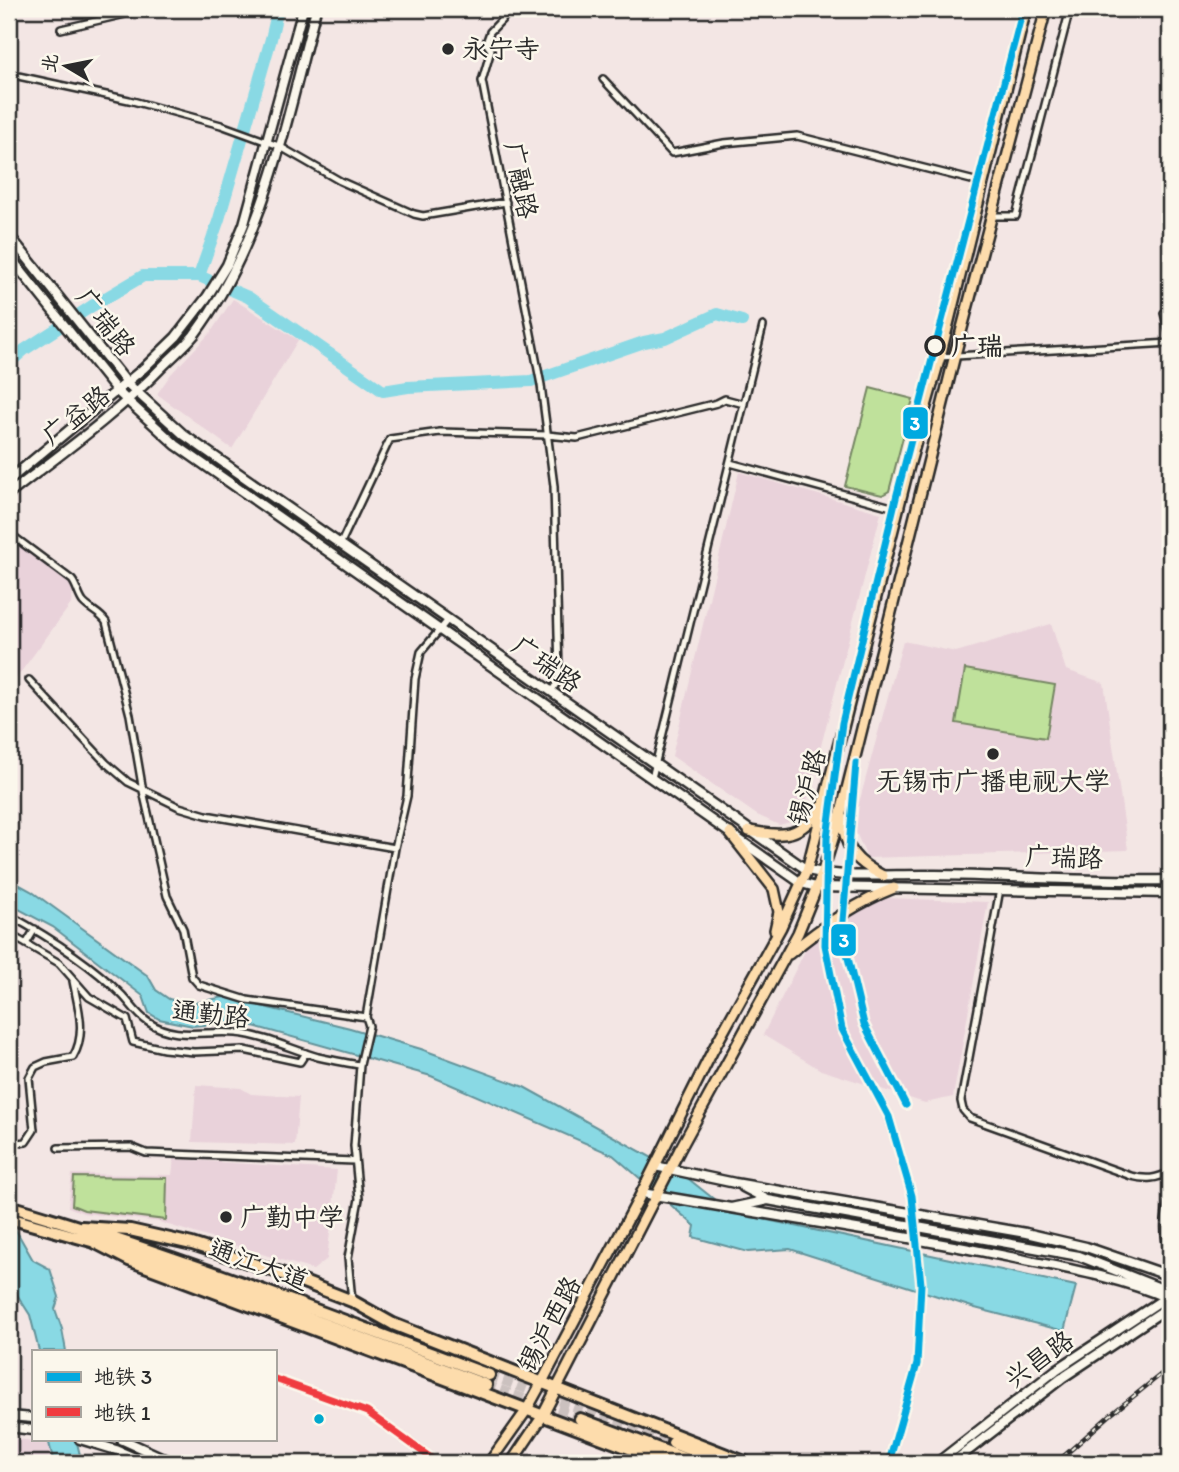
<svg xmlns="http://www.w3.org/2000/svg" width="1179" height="1472" font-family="Itim,'LXGW WenKai TC',sans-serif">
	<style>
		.built { fill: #e9d2da }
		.green { fill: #bfe19b; stroke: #758663; stroke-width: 2 }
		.water { fill: #89d9e4; stroke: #63939a; stroke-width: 2 }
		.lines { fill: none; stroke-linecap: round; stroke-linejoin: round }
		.river { stroke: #89d9e4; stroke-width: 12 }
		.highway-tunnel { stroke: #cbc1bf; stroke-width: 10; stroke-dasharray: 10 5; stroke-linecap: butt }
		.street-casing { stroke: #2b2b2b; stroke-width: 10 }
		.secondary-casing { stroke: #2b2b2b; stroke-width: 13 }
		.primary-casing { stroke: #2b2b2b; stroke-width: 14 }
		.highway-casing { stroke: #2b2b2b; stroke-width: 16 }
		.street { stroke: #fbf7ec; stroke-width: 5 }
		.secondary { stroke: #fbf7ec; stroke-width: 8 }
		.primary { stroke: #fddcac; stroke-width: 9 }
		.highway { stroke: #fddcac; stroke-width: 10 }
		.rail-casing { stroke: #2b2b2b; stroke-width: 4.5 }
		.rail { stroke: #fbf7ec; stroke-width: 2; stroke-dasharray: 5; stroke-linecap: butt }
		.metro-1-casing { stroke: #fbf7ec; stroke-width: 12 }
		.metro-2-casing { stroke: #fbf7ec; stroke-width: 12 }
		.metro-1 { stroke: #00a9e0; stroke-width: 7 }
		.metro-2 { stroke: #f03b3f; stroke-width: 7 }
		.poi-dot { fill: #2b2b2b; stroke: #fbf7ec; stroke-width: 2.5 }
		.stop-dot { fill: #fbf7ec; stroke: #2b2b2b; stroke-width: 3.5 }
		.bus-dot { fill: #00a9ce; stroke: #fbf7ec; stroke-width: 2.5 }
		.labels { text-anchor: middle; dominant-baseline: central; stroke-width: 5; stroke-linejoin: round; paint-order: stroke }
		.poi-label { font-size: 26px; fill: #2b2b2b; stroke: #fbf7ec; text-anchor: start }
		.street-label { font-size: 26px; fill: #2b2b2b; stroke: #fbf7ec }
		.stop-label { font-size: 26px; font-weight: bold; fill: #2b2b2b; stroke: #fbf7ec; text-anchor: start }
		.line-badge { stroke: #fbf7ec; stroke-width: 2.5 }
		.badge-label { font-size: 19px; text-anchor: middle; font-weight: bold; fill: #fff }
	</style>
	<rect width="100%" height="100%" fill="#f3e6e4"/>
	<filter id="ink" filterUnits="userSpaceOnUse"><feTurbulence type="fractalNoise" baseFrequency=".0143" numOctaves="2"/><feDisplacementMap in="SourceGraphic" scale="14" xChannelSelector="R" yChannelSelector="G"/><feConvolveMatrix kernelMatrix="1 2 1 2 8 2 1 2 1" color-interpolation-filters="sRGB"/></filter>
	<g filter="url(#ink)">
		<path class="built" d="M233 299 298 340 232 449 157 394 171 374 211 332Z
			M739 472 881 513 805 808 794 821 779 825 757 815 672 756Z
			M9 533 73 585 71 604 9 688Z
			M1051 624 1066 670 1104 683 1128 850 867 858 853 825 903 641 956 652Z
			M889 898 988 902 953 1097 925 1103 821 1070 763 1035 809 943 868 903Z
			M196 1085 241 1088 251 1094 299 1097 295 1145 192 1142Z
			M174 1159 337 1170 327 1259 313 1270 159 1222 83 1213 68 1207 72 1174 172 1175Z
			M9 1438 48 1443 54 1463H9Z"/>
		<path class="green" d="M870 388 913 399 889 491 882 495 845 486Z
			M965 669 1055 685 1046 738 956 723Z
			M74 1177 167 1178 166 1220 84 1210 72 1205Z"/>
		<path class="water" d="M9 879 31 891 148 976 156 990 169 999 189 1004 224 997 350 1028 421 1049 524 1087 685 1176 730 1212 1076 1286 1064 1331 975 1308 790 1249 748 1252 693 1237 695 1226 613 1155 431 1076 239 1022 193 1026 159 1019 149 1013 143 996 53 927 9 904Z
			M9 1218 33 1260 50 1269 59 1297 55 1309 62 1329 66 1351H39L30 1315 9 1282Z
			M48 1439H76L82 1463H54Z"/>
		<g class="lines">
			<path class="river" d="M199 276 219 219 271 39 278 9
				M9 363 24 350 92 306 143 276H199L248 297 383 391 408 387 531 381 644 342 665 338 717 314 742 321"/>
			<path class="highway-tunnel" d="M489 1375 673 1443
				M486 1385 580 1419"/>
			<g class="street-casing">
				<path id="street" d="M512 9 490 32 486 43 491 50 482 81 541 385 554 486 559 671 558 681 551 692
					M61 29 147 9
					M9 74 129 100 221 125 279 146 340 181 414 214 423 216 506 202
					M603 79 672 153 724 143 797 136 983 183
					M990 216H1016L1070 9
					M1170 313H1164L1170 337
					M940 357 1170 343
					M730 463 899 509
					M9 533 72 580C77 586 78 595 83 602 90 610 100 613 106 622L130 715 143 791 167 896 183 929 192 977 199 985 247 1000 366 1017
					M340 545 390 439 440 432 547 435 577 438 717 403 725 399 744 404
					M29 680 106 763 128 782 179 807 206 815 395 848
					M652 778 763 326
					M1000 889 961 1101 963 1110 970 1118 1131 1176C1146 1180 1156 1179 1170 1172
					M9 915C49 937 89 962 122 995 131 1004 137 1015 148 1022 176 1041 205 1030 236 1033 265 1036 291 1049 318 1057 332 1060 346 1063 360 1065
					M9 934 59 963 89 997 127 1019 133 1042 164 1049 194 1052 244 1050 300 1062 306 1053
					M26 944 35 929
					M9 1144 26 1142 34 1130 29 1078 35 1067 46 1062 73 1057C87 1033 78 1007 73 981
					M58 1148 131 1147 146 1153 354 1161
					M352 1301 348 1258 359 1199 354 1146 360 1065 369 1026 366 1017 395 848 407 796 415 679 421 652 447 621"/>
			</g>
			<g class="secondary-casing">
				<path id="secondary" d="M9 235 127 383 184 435 807 870C849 879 892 874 935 875 1013 876 1092 882 1170 880
					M9 256 117 391 176 445 801 883 816 887 1170 893
					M9 480 144 368 176 337 207 297 227 265 244 224 303 9
					M9 494C62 453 117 414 164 365 174 355 185 346 194 335 265 241 286 120 316 9
					M655 1166 735 1183 1026 1233 1086 1247 1170 1276
					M642 1193 731 1208 768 1200 743 1187
					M768 1200 1079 1256 1170 1292
					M1170 1200C1166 1218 1164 1233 1170 1252
					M731 1208C824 1224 918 1238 1010 1257 1065 1268 1119 1277 1170 1299
					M9 1416 33 1418
					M9 1427 33 1430
					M80 1439 116 1450 146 1463
					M121 1439 174 1463
					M937 1463 1056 1370 1168 1296
					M952 1463 1062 1378 1170 1306"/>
			</g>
			<g class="primary-casing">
				<path id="primary" d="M842 818C845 850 856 862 883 876
					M749 831C787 837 799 838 823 805
					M730 833 774 889 779 912 775 930
					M789 954C821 927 855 903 894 888
					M489 1463 526 1411 542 1382 638 1200 713 1050 781 927 807 870 909 466 940 357 1026 9
					M511 1463 542 1417 679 1151 798 933 822 874 841 813 955 355 1046 9"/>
			</g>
			<g class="highway-casing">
				<path id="highway" d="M9 1206C172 1253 330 1316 489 1375
					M9 1218 138 1254 486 1385
					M82 1227 130 1230 192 1244 278 1272 352 1301 393 1324 747 1463
					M94 1242 129 1260 669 1463
					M580 1419 696 1463
					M673 1443 724 1463"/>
			</g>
			<use href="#street" class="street"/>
			<use href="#secondary" class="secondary"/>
			<use href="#primary" class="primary"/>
			<use href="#highway" class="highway"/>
			<g class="rail-casing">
				<path id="rail" d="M1056 1463 1109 1416 1170 1367
					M1158 1463 1170 1453"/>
			</g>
			<use href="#rail" class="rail"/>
			<g class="metro-1-casing">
				<path id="metro-1" d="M856 763 842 933 864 1024 906 1105
					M885 1463 891 1455 917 1364 921 1284 912 1196 889 1117 842 1029 825 945 827 838 842 723 897 494 1023 9"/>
			</g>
			<g class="metro-2-casing">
				<path id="metro-2" d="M275 1379 367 1412 438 1463"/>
			</g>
			<use href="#metro-1" class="metro-1"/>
			<use href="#metro-2" class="metro-2"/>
		</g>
	</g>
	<g class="poi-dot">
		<circle cx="448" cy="49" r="7"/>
		<circle cx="993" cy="754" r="7"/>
		<circle cx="226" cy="1217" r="7"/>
	</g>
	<circle class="stop-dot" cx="935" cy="346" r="9"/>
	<circle class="bus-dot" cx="319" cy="1419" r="6"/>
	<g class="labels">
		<g class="poi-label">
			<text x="462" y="49">永宁寺</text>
			<text x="993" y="781" text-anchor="middle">无锡市广播电视大学</text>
			<text x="240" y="1217">广勤中学</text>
		</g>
		<g class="street-label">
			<text transform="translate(521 180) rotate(79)">广融路</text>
			<text transform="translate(106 322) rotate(52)">广瑞路</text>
			<text transform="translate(76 415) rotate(-38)">广益路</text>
			<text transform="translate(547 664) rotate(35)">广瑞路</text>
			<text transform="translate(807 787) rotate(-75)">锡沪路</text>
			<text transform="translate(1064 857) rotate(2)">广瑞路</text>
			<text transform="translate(211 1014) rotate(6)">通勤路</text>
			<text transform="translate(259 1264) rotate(20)">通江大道</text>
			<text transform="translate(549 1324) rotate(-62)">锡沪西路</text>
			<text transform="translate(1039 1359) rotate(-36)">兴昌路</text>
		</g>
		<g class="stop-label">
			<text x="951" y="346">广瑞</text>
		</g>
	</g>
	<g class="line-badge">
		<rect x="902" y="406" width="27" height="34" rx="7" fill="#00a9e0"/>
		<rect x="830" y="923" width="27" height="34" rx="7" fill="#00a9e0"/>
	</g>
	<g class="badge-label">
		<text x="915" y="430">3</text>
		<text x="844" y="947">3</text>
	</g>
	<rect width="1179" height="1472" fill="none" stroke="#fbf7ec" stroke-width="35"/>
	<rect x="18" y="18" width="1144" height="1437" fill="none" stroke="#2b2b2b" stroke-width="2.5" filter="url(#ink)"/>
	<rect x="32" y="1350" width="245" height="91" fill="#fbf7ec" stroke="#a8a59f" stroke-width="2"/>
	<rect x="46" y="1372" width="35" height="10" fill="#00a9e0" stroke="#a8a59f" stroke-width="2"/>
	<text x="94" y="1384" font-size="21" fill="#2b2b2b">地铁 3</text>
	<rect x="46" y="1407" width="35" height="10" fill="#f03b3f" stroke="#a8a59f" stroke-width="2"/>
	<text x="94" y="1420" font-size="21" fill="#2b2b2b">地铁 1</text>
	<g transform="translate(66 66) rotate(280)" stroke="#fbf7ec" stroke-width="5" paint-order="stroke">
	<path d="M0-5L12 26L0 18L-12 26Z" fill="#2b2b2b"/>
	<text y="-10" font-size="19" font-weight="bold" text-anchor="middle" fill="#2b2b2b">北</text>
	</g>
</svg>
